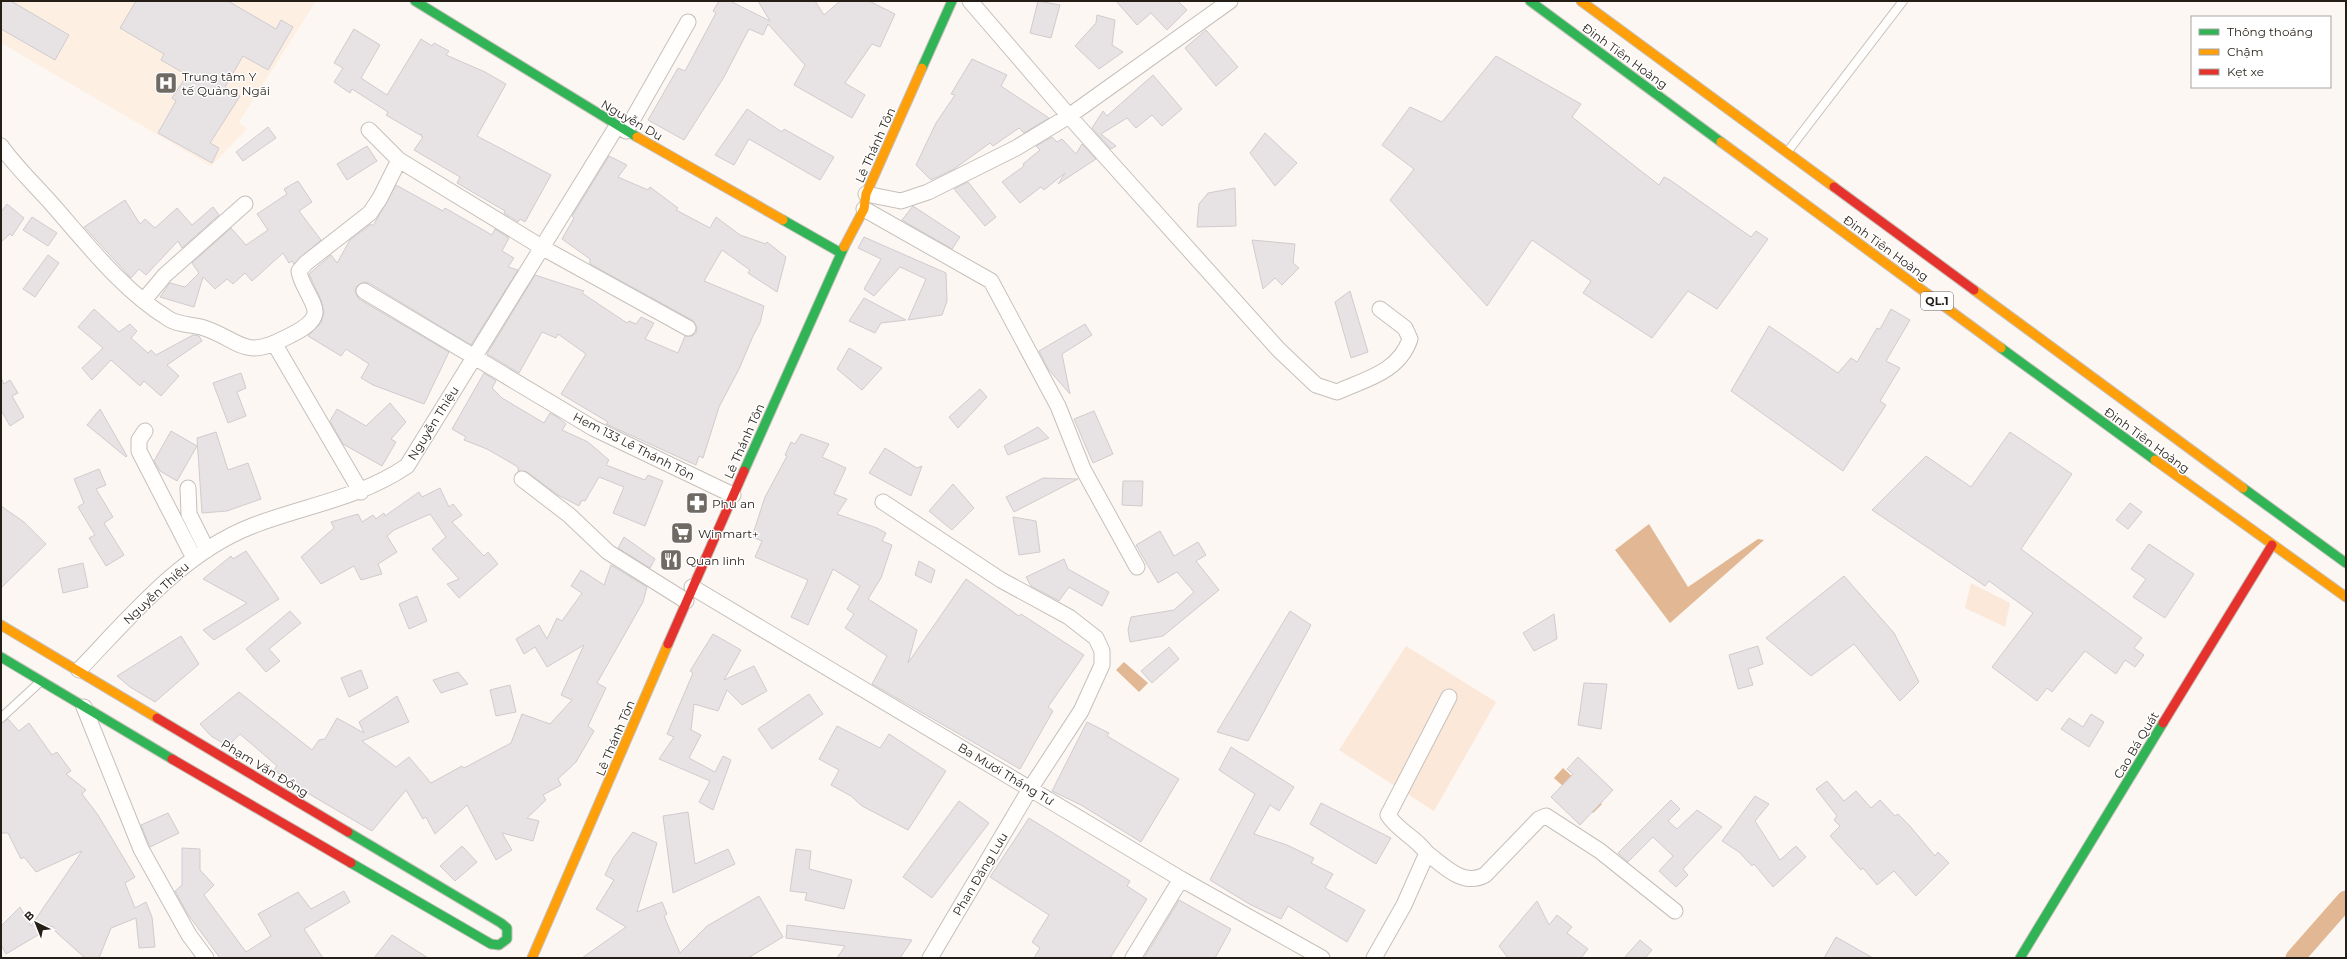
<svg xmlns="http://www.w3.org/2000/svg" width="2347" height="959" font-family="Montserrat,sans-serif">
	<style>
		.built { fill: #feefe3 }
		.green { fill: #fbe8d8 }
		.water { fill: #e1b794 }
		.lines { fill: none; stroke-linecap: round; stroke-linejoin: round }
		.canal { stroke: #e1b794; stroke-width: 19 }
		.building { fill: #e7e2e4; stroke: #d0cccf }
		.lane-casing { stroke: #c6c0bb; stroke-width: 10 }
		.street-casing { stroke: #c6c0bb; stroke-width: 17 }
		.fast-casing { stroke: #c6c0bb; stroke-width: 11 }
		.slow-casing { stroke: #c6c0bb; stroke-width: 11 }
		.jam-casing { stroke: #c6c0bb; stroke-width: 11 }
		.lane { stroke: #fffefd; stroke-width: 8 }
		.street { stroke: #fffefd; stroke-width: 15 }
		.fast { stroke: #30b455; stroke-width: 9 }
		.slow { stroke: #ff9f0a; stroke-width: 9 }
		.jam { stroke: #e5322d; stroke-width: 9 }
		.labels { text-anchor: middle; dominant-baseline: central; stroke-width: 3; stroke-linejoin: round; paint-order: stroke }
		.shield { fill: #fff; stroke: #66625d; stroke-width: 1 }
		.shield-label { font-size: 11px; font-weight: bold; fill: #251e17 }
		.street-label { font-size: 12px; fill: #251e17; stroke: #fff }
		.poi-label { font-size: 12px; fill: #251e17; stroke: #fff; text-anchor: start }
	</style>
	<rect width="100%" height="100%" fill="#fcf7f2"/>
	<path class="built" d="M1 1H316L239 122 247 129 211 166 1 43Z"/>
	<path class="green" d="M1971 583 2010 603 2005 627 1965 608Z
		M1406 646 1496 702 1434 811 1339 750Z"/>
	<path class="water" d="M1649 524 1688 587 1758 539 1764 540 1670 623 1615 550Z
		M1124 662 1148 683 1139 692 1116 670Z
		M1563 768 1602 804 1593 813 1554 778Z"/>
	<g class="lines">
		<path class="canal" d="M2295 958 2346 900"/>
	</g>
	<path class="building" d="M1 1H11L69 35 55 60 1 29Z
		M136 1H228L276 29 281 20 293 27 268 70 243 56 225 87 240 96 210 143 219 148 212 163 158 133 176 101 172 98 187 75 161 60 164 54 120 28Z
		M719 1H730L770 21 758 1H815L824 15 840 1H869L895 14 880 47 872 44 845 83 865 95 852 118 794 85 805 65 768 24 763 35 749 29 724 77 684 140 648 120 678 68 685 71 716 13 713 11Z
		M1038 1 1060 5 1051 38 1030 33Z
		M1116 1H1178L1187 10 1167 30 1151 13 1137 25Z
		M1097 15 1115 20 1112 45 1123 52 1099 69 1075 46 1096 23Z
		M354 29 380 45 361 78 387 95 421 39 432 46 434 43 449 51 446 55 485 72 506 84 477 136 551 175 525 222 520 219 518 222 504 213 505 211 457 183 460 177 414 150 423 137 421 136 422 134 420 135 386 115 388 112 352 89 350 93 334 82 343 68 334 63Z
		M1206 30 1238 67 1216 86 1185 48Z
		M1496 56 1581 104 1572 117 1659 185 1664 177 1670 180 1751 237 1756 231 1768 239 1717 309 1688 291 1652 338 1583 293 1591 281 1532 240 1487 306 1390 200 1414 169 1382 145 1410 107 1442 122Z
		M972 59 1007 75 1001 86 1049 118 1024 133 1019 128 993 146 990 143 954 169 931 180 916 165 936 123 955 95 951 94Z
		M1153 75 1182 109 1162 126 1152 115 1136 128 1127 118 1101 134 1116 146 1111 149 1092 128 1103 111 1107 116Z
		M747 109 782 132 784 129 834 157 820 180 749 139 734 165 715 155Z
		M268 127 276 138 243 161 236 152Z
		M1265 133 1297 163 1275 186 1250 153Z
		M1052 137 1057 142 1062 139 1076 154 1082 144 1096 159 1058 184 1065 173 1044 190 1041 187 1020 203 1002 182 1024 166 1023 164 1040 150 1036 146Z
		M367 146 377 161 347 180 337 164Z
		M609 156 627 165 618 177 648 190 650 187 678 208 676 210 710 228 716 217 740 235 766 244 767 242 786 257 777 292 748 273 750 270 722 250 704 281 764 306 760 323 753 336 739 369 719 407 703 458 699 456 696 465 606 424 608 422 561 394 586 354 558 334 556 338 542 332 519 373 487 354 535 275 584 291 582 293 627 323 629 321 636 324 641 317 654 323 645 339 678 353 685 336H692L696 333 697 327 692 320 590 264V259L562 239 574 218 572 216Z
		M298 181 312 202 299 211 321 240 294 264 292 261 289 263 283 253 252 281 245 273 233 284 227 279 215 289 203 277 194 307 160 297 170 283 185 287 199 273 192 263 231 228 246 245 268 230 257 214 287 194 284 189Z
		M968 182 996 217 985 226 954 189Z
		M396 185 443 211 445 208 492 235 495 229 509 238 502 251 514 258 508 267 518 270 471 345 369 283 364 282 357 286 355 291 359 299 449 352 424 404 373 385 361 378 369 364 346 349 341 356 308 336 321 323 324 312 321 300 309 274 331 255 337 263 350 240 371 224 373 226Z
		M1235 188 1236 226 1197 227 1199 204 1208 193Z
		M125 200 140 224 145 219 155 228 177 208 192 225 213 207 219 215 182 248 178 241 146 275 139 269 131 278 84 227Z
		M7 204 24 218 12 236 10 234 1 242V212Z
		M913 206 960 237 952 249 902 220Z
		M32 217 57 233 48 246 23 230Z
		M864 237 946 273 947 301 942 315 908 320 926 279 900 267 874 296 864 289 881 259 858 248Z
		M1252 240 1295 244 1293 263 1299 268 1282 285 1275 278 1263 289Z
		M48 255 59 263 35 297 23 289Z
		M1350 291 1368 352 1351 358 1335 302Z
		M864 298 906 320 881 323 875 333 849 321Z
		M94 309 119 332 130 324 137 331 131 338 148 353 151 350 156 355 193 335 199 336 202 341 167 365 179 376 161 396 144 381 140 386 111 360 92 380 82 368 103 348 78 327Z
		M1891 309 1910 320 1886 361 1900 368 1880 401 1886 405 1843 471 1731 391 1769 326 1838 373 1851 358 1857 362 1877 328 1880 329Z
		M1085 324 1092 335 1062 354 1070 394 1048 369 1039 351Z
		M849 348 882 368 862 390 837 369Z
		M241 373 246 388 237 392 246 416 228 423 213 383Z
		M484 373 496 381 492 388 502 398 544 423 550 413 557 417 566 424 562 430 588 442 609 460 606 465 645 480 648 475 663 481 645 526 613 513 624 487 599 477 585 501 582 500 579 506 558 495 527 472 518 471V467L487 449 464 440 466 437 452 429Z
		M1 378 4 384 10 380 18 393 12 396 24 417 10 426 1 410Z
		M980 389 987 397 958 428 949 417Z
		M390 403 406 422 391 439 396 442 382 466 343 444 330 421 337 409 366 426Z
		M100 409 127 456 126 457 87 425Z
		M1094 411 1113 454 1093 463 1074 419Z
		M1038 427 1049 438 1008 455 1004 446Z
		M171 431 197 446 177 481 160 471 154 461Z
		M216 432 228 470 248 463 261 499 227 511 202 513 197 438Z
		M2010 432 2072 474 2021 549 2142 638 2134 648 2144 655 2135 667 2125 660 2116 674 2085 651 2052 692 2047 688 2037 701 1992 667 2033 613 1989 581 1985 586 1872 510 1926 456 1971 487Z
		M801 434 829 444 822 457 846 468 834 494 847 499 837 514 877 528 886 533 882 541 892 545 881 578 868 599 917 630 908 663 966 579 1019 616 1021 614 1084 655 1048 707 1053 711 1020 769 872 684 887 656 845 628 854 614 847 609 860 586 833 569 808 625 791 617 808 580 755 557 762 541 752 537 765 497 787 456 785 455 791 442 795 444Z
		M885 448 917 468 922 466 911 496 869 473Z
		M99 469 106 485 96 489 113 517 104 523 124 555 106 566 89 538 95 535 78 507 84 503 74 479Z
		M1043 478 1078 479 1014 512 1006 497Z
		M1123 481H1143L1142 506 1122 505Z
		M953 484 974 508 952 530 929 511Z
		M440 488 449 507 453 504 462 515 452 522 484 556 488 552 498 564 459 598 447 584 459 579 432 549 446 537 430 514 394 530 387 536 397 552 378 564 382 574 361 580 354 566 321 584 301 557 334 528 331 522 358 514 362 522 373 515 376 519 384 513 385 516 419 492 422 497Z
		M2130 503 2142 512 2128 529 2116 520Z
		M1 506 24 522 46 544 1 588Z
		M1013 517 1036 521 1040 552 1019 555Z
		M1160 531 1174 556 1198 542 1206 555 1196 561 1219 590 1163 636 1130 642 1128 630 1131 617 1174 610 1194 592 1177 572 1158 583 1136 545Z
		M624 537 655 559 650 568 618 548Z
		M2149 544 2194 574 2165 618 2133 597 2146 579 2131 569Z
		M246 551 279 599 214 640 203 630 247 603 203 579 231 556 233 559Z
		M1064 559 1068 569 1109 592 1102 606 1069 587 1059 601 1031 586 1026 577Z
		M919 561 935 570 931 583 915 575Z
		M83 563 88 587 63 593 58 569Z
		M611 565 647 587 643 602 597 683 606 688 588 726 594 731 576 762 558 779 561 785 543 795 546 800 527 818 539 821 533 841 502 833 512 850 496 860 467 805 435 834 426 817 423 819 406 790 372 831 294 785 274 770 277 766 240 734 228 746 211 736 200 724 239 692 312 750 319 740 325 739 337 718 364 733 359 722 397 696 409 722 362 741 396 767 409 757 431 783 462 766 464 768 511 743 522 714 550 724 572 700 561 695 584 645 547 667 535 647 524 654 516 639 539 625 547 639 557 618 562 621 582 593 571 586 581 570 604 585Z
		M1844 576 1894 633 1919 682 1900 701 1854 644 1811 676 1766 638Z
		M417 596 427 621 409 629 399 604Z
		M290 611 301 623 269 649 280 661 266 672 246 649Z
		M1290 611 1311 625 1248 741 1217 732Z
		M1554 614 1557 639 1534 651 1523 633Z
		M713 634 741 650 724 680 754 666 767 691 742 705 727 690 718 711 694 704 691 730 701 735 689 758 715 772 723 756 731 760 713 810 699 802 710 781 659 759 674 737 667 734 693 673 690 671Z
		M181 636 199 664 155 702 130 687 117 676Z
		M1758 646 1763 664 1748 669 1753 685 1738 689 1729 655Z
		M1169 647 1179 659 1152 683 1141 671Z
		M361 670 368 688 349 697 341 678Z
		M458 672 468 684 441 693 433 680Z
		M1584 683 1607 684 1601 729 1578 725Z
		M510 685 516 712 496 716 490 690Z
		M809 694 823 714 772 749 758 729Z
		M2091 714 2104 722 2089 747 2061 729 2069 718 2083 727Z
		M8 719 19 731 29 723 52 755 57 752 71 771 66 774 86 790 82 794 98 815 135 877 125 883 135 908 146 902 152 917 155 947 139 948 136 918 111 928 99 958H85L56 932 53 926 51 927 48 924 43 932 6 954 1 945V926L20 907 31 926 82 851 36 872 24 857 21 859 8 833H1V723Z
		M1087 722 1109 733 1107 736 1179 779 1141 842 1081 805 1052 791Z
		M837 726 880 748 889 734 946 771 908 830 862 806 851 796 831 785 839 770 819 759Z
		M1231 747 1294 787 1279 811 1270 805 1254 834 1287 845 1314 858 1311 863 1333 874 1325 888 1365 910 1347 942 1288 906 1281 919 1251 905 1210 880 1255 794 1219 770Z
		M1578 757 1613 790 1580 825 1551 797 1573 774 1567 769Z
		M1827 781 1844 801 1856 791 1871 808 1880 800 1895 816 1898 814 1909 825 1935 856 1938 852 1949 863 1916 896 1894 871 1877 885 1863 868 1861 870 1830 836 1840 826 1834 820 1837 816 1816 789Z
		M1755 796 1769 804 1755 821 1780 860 1796 846 1806 857 1773 887 1754 864 1752 866 1739 852 1722 841Z
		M1671 800 1680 809 1668 821 1677 829 1697 810 1722 827 1683 869 1688 875 1676 887 1659 871 1673 856 1653 837 1628 862 1618 853Z
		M959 801 989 823 932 898 903 877Z
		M1321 803 1391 838 1376 864 1310 824Z
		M688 812 695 864 728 849 735 864 673 893 663 816Z
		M168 813 179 833 150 847 141 825Z
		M1029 818 1130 881 1127 886 1147 899 1110 958H1034L1040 948 1032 942 1049 915 990 877Z
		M633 832 657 843 637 912 662 902 667 914 664 916 680 953 707 926 759 896 783 937 748 958H582L626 927 596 909 614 880 605 875 613 858Z
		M462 846 477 862 455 881 440 866Z
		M182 848 200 849V870L214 885 204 895 246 952 271 936 258 914 298 892 311 909 344 891 350 902 304 929 323 958H220L187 913 175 891 182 885Z
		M796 849 811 851 809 869 852 880 844 909 805 900 807 893 790 891Z
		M1179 900 1231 929 1215 958H1144Z
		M1537 901 1549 925 1557 915 1572 927 1567 933 1588 949 1581 958H1508L1499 946Z
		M787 925 912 940 900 958H837L845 946 786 938Z
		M392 935 428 958H374Z
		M1836 937 1873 958H1824Z
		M1640 940 1652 950 1645 958H1624Z"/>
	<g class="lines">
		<g class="lane-casing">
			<path id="lane" d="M1788 151 1903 1
				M1 718 40 682"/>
		</g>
		<g class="street-casing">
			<path id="street" d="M970 1 1069 116 1279 350 1316 385 1337 392C1366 379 1399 372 1410 339L1405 328 1380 309
				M369 130 399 160 543 248 688 328
				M626 131 688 22
				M1 146C16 167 34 184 51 203 87 244 122 290 169 319 180 326 196 324 207 329 240 341 245 359 283 339 293 334 313 326 315 313 316 302 300 284 299 271L306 263 370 213 380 198 399 160
				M866 194 901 201 928 192 1016 148 1069 116 1230 1
				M864 209 991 281 1058 406 1083 469 1137 567
				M364 291 593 428 733 495
				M144 300 165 275 245 204
				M274 343 361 492
				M145 431 139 440V451L194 558
				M522 479 569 515 608 552 686 601
				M188 488 189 514 207 550
				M883 502 1001 580 1069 617 1096 638 1102 651V665L1081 711 1030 789 930 958
				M692 587 1181 879 1322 958
				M79 670C130 617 182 553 252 526 306 505 358 499 407 466L617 126
				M84 707 141 849 189 935 206 958
				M1427 853C1444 866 1463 887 1485 875L1539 819 1546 816 1600 851 1675 911
				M1133 958 1181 879
				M1374 958 1404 905 1427 853C1415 837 1397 830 1388 815L1449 697"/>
		</g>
		<g class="fast-casing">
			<path id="fast" d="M415 1 637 137
				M1530 1 1721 142
				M922 68 952 1
				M783 220 841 253
				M2001 348 2155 460
				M744 471 844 247
				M2243 488 2346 563
				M1 657 172 759
				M348 832 501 923 507 928V939L499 945 491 944 351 863
				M2020 958 2163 723"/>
		</g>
		<g class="slow-casing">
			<path id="slow" d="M1581 1 1834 187
				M637 137 783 220
				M1721 142 2001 348
				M844 247 864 209 866 194 922 68
				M1974 290 2243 488
				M2155 460 2346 597
				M1 625 157 718
				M532 958 668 644"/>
		</g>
		<g class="jam-casing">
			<path id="jam" d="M1834 187 1974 290
				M668 644 744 471
				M157 718 348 832
				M2163 723 2272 545
				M172 759 351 863"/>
		</g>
		<use href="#lane" class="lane"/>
		<use href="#street" class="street"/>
		<use href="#fast" class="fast"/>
		<use href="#slow" class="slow"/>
		<use href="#jam" class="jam"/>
	</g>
	<defs>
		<g id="hospital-square" transform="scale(1.15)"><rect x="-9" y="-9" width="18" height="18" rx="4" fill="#706a64" stroke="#fff"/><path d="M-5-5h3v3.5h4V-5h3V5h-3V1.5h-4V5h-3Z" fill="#fff"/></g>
		<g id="pharmacy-square" transform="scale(1.15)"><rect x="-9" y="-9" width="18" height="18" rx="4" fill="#706a64" stroke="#fff"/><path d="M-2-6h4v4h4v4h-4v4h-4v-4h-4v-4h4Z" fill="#fff"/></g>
		<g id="supermarket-square" transform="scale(1.15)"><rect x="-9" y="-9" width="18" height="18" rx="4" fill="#706a64" stroke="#fff"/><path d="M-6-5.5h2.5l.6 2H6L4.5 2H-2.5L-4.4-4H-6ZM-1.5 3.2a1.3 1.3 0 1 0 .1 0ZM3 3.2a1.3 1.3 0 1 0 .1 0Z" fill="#fff"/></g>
		<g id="restaurant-square" transform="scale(1.15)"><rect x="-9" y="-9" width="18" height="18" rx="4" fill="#706a64" stroke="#fff"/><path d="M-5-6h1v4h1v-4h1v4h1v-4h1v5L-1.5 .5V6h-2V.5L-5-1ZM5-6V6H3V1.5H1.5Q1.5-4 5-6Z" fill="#fff"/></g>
	</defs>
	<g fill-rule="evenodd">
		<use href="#hospital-square" x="166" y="83"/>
		<use href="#pharmacy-square" x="697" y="503"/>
		<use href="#supermarket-square" x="682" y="533"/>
		<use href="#restaurant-square" x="671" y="560"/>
	</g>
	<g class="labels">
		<rect class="shield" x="1921" y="292" width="32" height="18" rx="3"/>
		<g class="shield-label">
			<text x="1937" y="301">QL.1</text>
		</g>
		<g class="street-label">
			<text transform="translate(1625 56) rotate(36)">Đinh Tiên Hoàng</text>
			<text transform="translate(632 120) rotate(30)">Nguyễn Du</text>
			<text transform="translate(875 145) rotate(-66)">Lê Thánh Tôn</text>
			<text transform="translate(1886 248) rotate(36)">Đinh Tiên Hoàng</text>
			<text transform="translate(433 423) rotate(-58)">Nguyễn Thiệu</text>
			<text transform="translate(2147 440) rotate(36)">Đinh Tiên Hoàng</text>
			<text transform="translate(744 441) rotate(-66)">Lê Thánh Tôn</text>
			<text transform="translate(634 446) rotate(27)">Hem 133 Lê Thánh Tôn</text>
			<text transform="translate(156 593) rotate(-43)">Nguyễn Thiệu</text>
			<text transform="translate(615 738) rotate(-67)">Lê Thánh Tôn</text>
			<text transform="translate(2136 745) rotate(-59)">Cao Bá Quát</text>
			<text transform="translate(265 768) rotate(31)">Phạm Văn Đồng</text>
			<text transform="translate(1006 774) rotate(31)">Ba Mươi Tháng Tư</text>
			<text transform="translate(980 874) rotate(-59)">Phan Đăng Lưu</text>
		</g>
		<g class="poi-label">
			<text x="182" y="76">Trung tâm Y<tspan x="182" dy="14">tế Quảng Ngãi</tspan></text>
			<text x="712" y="503">Phu an</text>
			<text x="698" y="533">Winmart+</text>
			<text x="686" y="560">Quan linh</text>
		</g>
	</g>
	<rect width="2347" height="959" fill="none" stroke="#251e17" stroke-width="4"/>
	<rect x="2191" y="16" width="140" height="72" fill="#ffffff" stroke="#a8a5a2"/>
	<rect x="2199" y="29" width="20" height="6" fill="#30b455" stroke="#a8a5a2"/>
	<text x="2227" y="36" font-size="12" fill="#251e17">Thông thoáng</text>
	<rect x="2199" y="49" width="20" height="6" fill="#ff9f0a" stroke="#a8a5a2"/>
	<text x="2227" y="56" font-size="12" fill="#251e17">Chậm</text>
	<rect x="2199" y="69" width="20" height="6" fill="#e5322d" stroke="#a8a5a2"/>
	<text x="2227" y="76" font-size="12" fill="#251e17">Kẹt xe</text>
	<g transform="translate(36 923) rotate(317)" stroke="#ffffff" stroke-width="3" paint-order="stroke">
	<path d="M0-3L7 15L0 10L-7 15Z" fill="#251e17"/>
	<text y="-6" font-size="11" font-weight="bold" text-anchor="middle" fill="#251e17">B</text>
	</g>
</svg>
